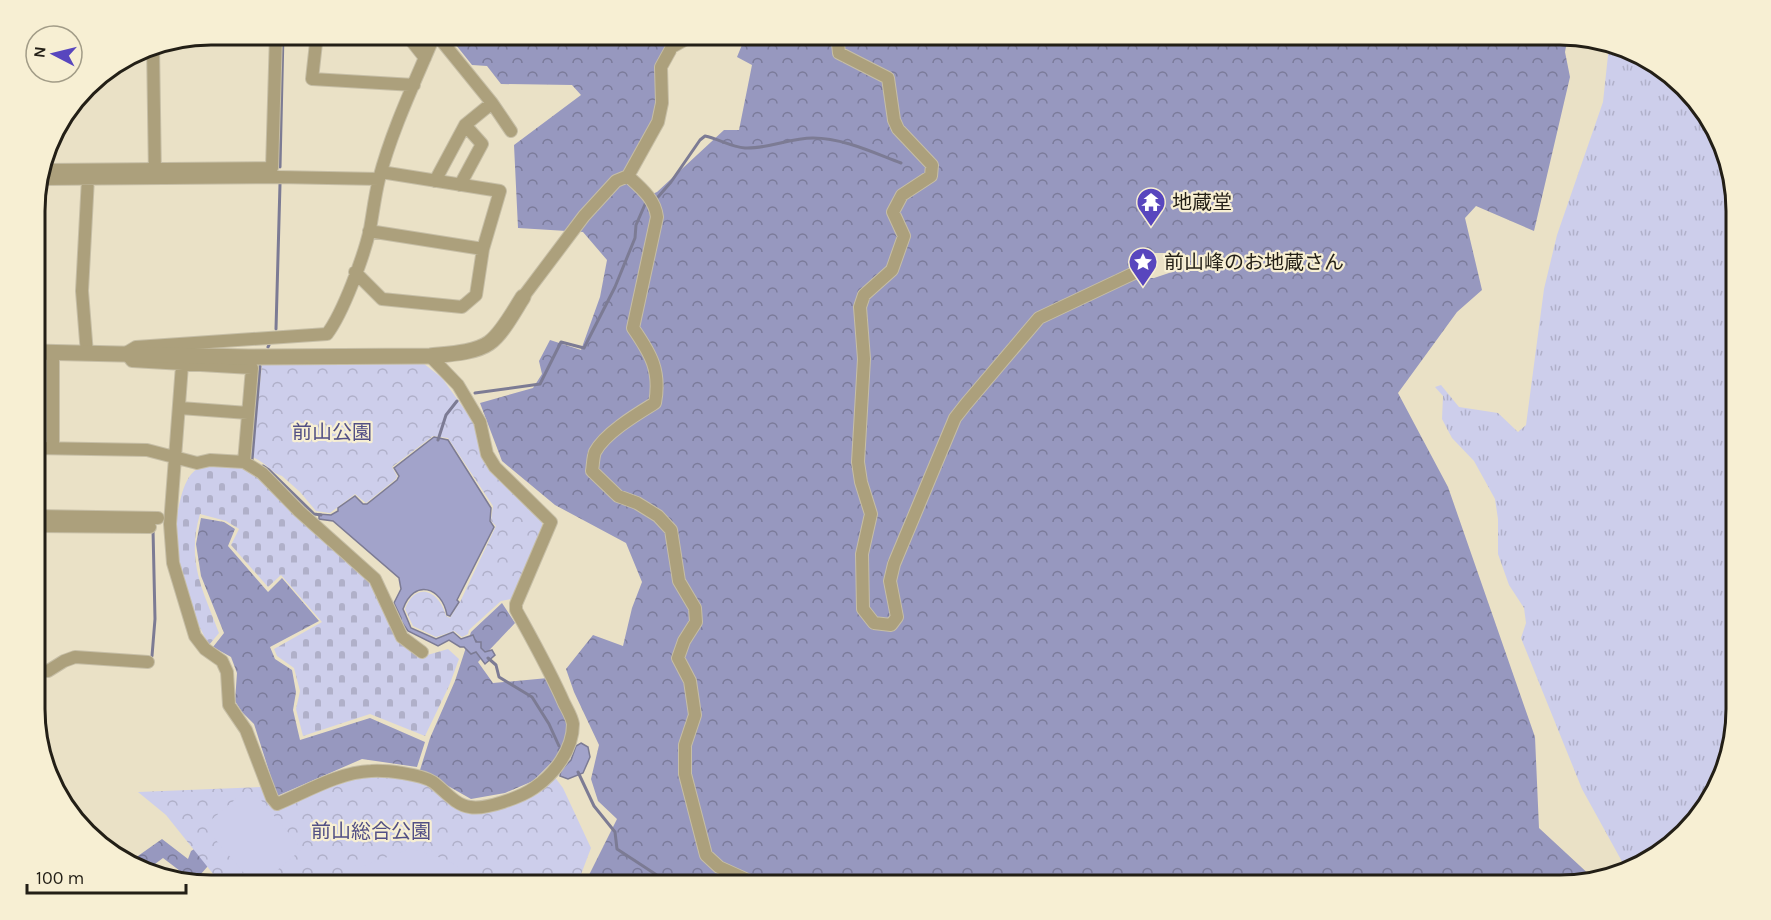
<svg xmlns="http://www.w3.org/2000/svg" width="1771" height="920" font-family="Karla,'Noto Sans JP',sans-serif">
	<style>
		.grass { fill: url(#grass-tufts) }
		.forest { fill: url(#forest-crowns); fill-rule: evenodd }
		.cemetery { fill: url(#cemetery-stones) }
		.park { fill: url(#park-crowns) }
		.pitch { fill: #cdceeb }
		.water { fill: #a2a3ca; stroke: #7c7b94; stroke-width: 1.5 }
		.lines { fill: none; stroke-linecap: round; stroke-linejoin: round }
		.stream { stroke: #7c7b94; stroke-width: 3 }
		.minor-casing { stroke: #c6bea6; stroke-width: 14 }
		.tertiary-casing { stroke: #c6bea6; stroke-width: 17 }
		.minor { stroke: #aca07c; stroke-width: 12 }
		.tertiary { stroke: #aca07c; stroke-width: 15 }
		.labels { text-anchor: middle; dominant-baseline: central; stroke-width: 4.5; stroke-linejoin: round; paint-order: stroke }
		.poi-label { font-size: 20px; fill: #231f16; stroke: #f7efd3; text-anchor: start }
		.park-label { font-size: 20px; fill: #525085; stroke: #f7efd3 }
		.rim { fill: none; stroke: #231f16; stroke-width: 3 }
	</style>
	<defs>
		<pattern id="grass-tufts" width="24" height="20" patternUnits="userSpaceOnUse" patternTransform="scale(1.5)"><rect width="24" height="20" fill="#cdceeb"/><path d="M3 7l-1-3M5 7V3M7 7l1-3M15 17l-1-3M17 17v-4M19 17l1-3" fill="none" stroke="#b0b0c9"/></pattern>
		<pattern id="forest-crowns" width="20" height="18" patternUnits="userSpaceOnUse" patternTransform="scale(1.5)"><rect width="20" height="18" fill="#9798bf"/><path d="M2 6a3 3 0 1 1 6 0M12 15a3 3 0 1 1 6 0" fill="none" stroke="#7b7b9a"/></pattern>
		<pattern id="cemetery-stones" width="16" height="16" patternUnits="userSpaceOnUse" patternTransform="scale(1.5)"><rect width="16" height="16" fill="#cdceeb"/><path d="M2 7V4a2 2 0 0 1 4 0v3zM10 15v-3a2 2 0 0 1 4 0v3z" fill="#b0b0c9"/></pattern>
		<pattern id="park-crowns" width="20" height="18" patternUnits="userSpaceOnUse" patternTransform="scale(1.5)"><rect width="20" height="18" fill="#cdceeb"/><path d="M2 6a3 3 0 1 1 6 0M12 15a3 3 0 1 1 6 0" fill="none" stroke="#b0b0c9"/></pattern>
	</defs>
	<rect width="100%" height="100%" fill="#eae1c6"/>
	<path class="grass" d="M1609 46 1638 53 1707 113 1735 188 1736 709 1718 787 1658 856 1625 867 1582 789 1521 638 1526 623 1524 608 1509 585 1498 554V519L1495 499 1474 461 1452 438 1442 419 1443 396 1435 387 1441 385 1459 407 1498 413 1518 432 1526 425 1544 289 1557 235 1603 102Z"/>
	<path class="forest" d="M1560 34 1568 36 1565 52 1570 77 1534 231 1476 206 1465 218 1482 290 1457 312 1398 393 1448 487 1535 737 1539 828 1593 878 1571 885H584L617 819 598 801 591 779 599 745 574 692 566 669 593 635 623 646 632 608 642 582 626 543 555 505 502 461 480 403 533 388 542 374 539 361 550 340 581 350 600 297 607 260 583 232 518 228 514 145 581 95 572 85 501 84 487 66 472 65 448 35H507L546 43 563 35H685L671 42 654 120 622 175 645 197 657 192 724 130H739L752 65 737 57 746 35ZM1142 253H1176L1175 271 1154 278H1135L1127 270Z
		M201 518 224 522 235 529 228 546 268 592 282 578 319 621 270 647 275 659 292 670 296 692 293 710 300 740 370 718 425 742 417 767 362 759 277 796 254 724 242 712 235 701 237 673 231 657 213 647 224 633 201 576 196 544Z
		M502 603 515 623 478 662 493 683 548 678 568 726 564 742 555 759 533 781 505 793 471 799 420 770 430 738 455 681 471 632Z
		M162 839 188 859 191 851 202 844 214 859 201 874 188 877 163 858 147 870 133 867 128 863Z"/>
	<path class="cemetery" d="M210 463 239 466 256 475 374 586 399 642 424 656 448 649 459 659 449 686 425 736 370 714 303 736 296 709 300 691 294 668 277 656 274 649 322 622 281 575 268 587 231 545 239 529 226 521 200 514C186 561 203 590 219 633L209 645C185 602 167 546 181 497 184 486 188 475 197 469 201 467 206 465 210 463Z"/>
	<path class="park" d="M423 363 442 378 475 424 485 461 493 474 542 521V530L511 599 501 601 469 630 468 634 462 637 454 631 436 637 413 626 405 609C416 580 440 591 446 616L450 618 460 602 496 526 491 521 493 506 448 438 433 436 392 467 397 476 396 479 366 503 355 494 330 513 316 511 300 492 282 476C271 473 266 462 252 457L262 365Z
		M374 775 420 780 431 785 456 808 506 806 538 794 554 776 563 788 591 848 577 885H222L166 815 138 792 262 787C266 797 268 808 279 810 310 794 340 782 374 775Z"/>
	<path class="pitch" d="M244 792 255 793 302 849 260 885H254L204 826Z
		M409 849C438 854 462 866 485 885H323L339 875Z"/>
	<path class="water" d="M434 437 448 440 491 508 490 521 494 527 457 600 459 602 450 616 447 615C442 587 414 578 403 609L411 628 436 639 453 632 461 639 473 635 476 642H481V648L485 652 492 650 495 655 485 664 476 652 471 654 464 647H460L449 640 438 646 408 631 401 621V618L394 603 401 589 399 578 333 521 319 519V514L331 515 338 511V508L355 496 363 504H367L397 480 399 476 394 468Z
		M581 743 588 747 590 757 583 773 568 779 560 776 561 770 571 760 576 746Z"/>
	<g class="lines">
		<path class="stream" d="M280 167 283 34
			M658 197 671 182 700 140 705 136C719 139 731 147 745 148 768 149 790 138 813 138 843 138 874 153 901 163
			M276 329 280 184
			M268 347 269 345
			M475 393 540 384 561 342 584 348 615 287 635 238 636 225 646 202
			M438 440 446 415 457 401
			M252 460 260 366
			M263 466 269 470 314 514 321 515
			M152 656 155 619 153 529
			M488 658 496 665 499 677 532 697 549 724 559 746
			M578 772 594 806 615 832 617 849 672 885"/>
		<g class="minor-casing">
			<path id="minor" d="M317 34 312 79 414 85
				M406 34 425 58
				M436 34 492 103 511 131
				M837 34 839 53 888 78 894 120 898 129 932 165 931 176 902 195 893 212 904 236 892 270 864 295 860 307 864 359 858 462 861 482 871 514 862 554 863 609 874 623 891 625 897 617 890 581 894 564 955 418 966 404 1039 318 1147 267
				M153 46 155 177
				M43 170 272 168 276 34
				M628 176 658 122 662 103 661 67 672 47 695 34
				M40 179 277 177 379 179
				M435 181 465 125 492 103
				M460 185 482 144 465 125
				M369 231 483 249
				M355 272 382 299 462 307 476 295 483 249 500 191 381 172
				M523 297 584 216 616 181 628 176C641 188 655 199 657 217L633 328C651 354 661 371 655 403 637 414 605 433 595 452 593 457 593 465 592 471L618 496 637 503 658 516 671 530 679 581 695 608 696 622 684 641 678 658 690 681 695 715 685 745V774L706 855 719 867 752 882 754 885
				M53 352V448
				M87 354 82 291 88 178
				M182 365 170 524 173 563 195 636 205 649 222 661 227 672 229 705 246 730 272 798 277 804C306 792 339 772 371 771 386 770 421 774 433 782 444 790 455 805 470 807 486 810 521 797 534 788 555 774 573 749 573 724 572 717 567 709 564 703 550 671 533 641 516 610V604L551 522 495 467 487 454 480 422 458 385 430 356
				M180 408 248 413
				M35 448 147 450 197 463 210 460 244 462 262 473 299 511 375 579 402 637 422 652
				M244 462 252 368 132 361 126 353 136 347 327 334C343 313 364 256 370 229 373 212 375 195 379 179 392 129 415 82 435 34
				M36 516 158 518
				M36 526 150 527
				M36 670 48 671 64 661 75 657 148 662"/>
		</g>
		<g class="tertiary-casing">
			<path id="tertiary" d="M35 352 248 357 430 356C447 354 475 353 489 343 502 334 514 311 523 297"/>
		</g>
		<use href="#minor" class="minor"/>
		<use href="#tertiary" class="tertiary"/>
	</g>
	<defs>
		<g id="temple-pin" transform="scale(1.5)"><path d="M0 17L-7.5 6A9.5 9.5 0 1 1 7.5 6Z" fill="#5846be" stroke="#f7efd3"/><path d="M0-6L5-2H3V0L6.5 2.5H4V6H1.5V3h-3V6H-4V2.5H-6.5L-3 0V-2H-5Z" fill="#fff"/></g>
		<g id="sight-pin" transform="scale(1.5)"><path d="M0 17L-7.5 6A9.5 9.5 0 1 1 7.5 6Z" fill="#5846be" stroke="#f7efd3"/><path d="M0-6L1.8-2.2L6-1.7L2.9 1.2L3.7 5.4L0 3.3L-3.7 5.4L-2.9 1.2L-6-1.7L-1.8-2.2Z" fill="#fff"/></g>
	</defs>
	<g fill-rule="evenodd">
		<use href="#temple-pin" x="1151" y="202"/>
		<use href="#sight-pin" x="1143" y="262"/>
	</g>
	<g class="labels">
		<g class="poi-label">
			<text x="1172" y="202">地蔵堂</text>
			<text x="1164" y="262">前山峰のお地蔵さん</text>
		</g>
		<g class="park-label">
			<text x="332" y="432">前山公園</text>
			<text x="371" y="831">前山総合公園</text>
		</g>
	</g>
	<path d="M0 0H1771V920H0ZM211 45H1560A166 166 0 0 1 1726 211V709A166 166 0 0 1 1560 875H211A166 166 0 0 1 45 709V211A166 166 0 0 1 211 45Z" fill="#f7efd3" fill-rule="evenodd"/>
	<path class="rim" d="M211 45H1560A166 166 0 0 1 1726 211V709A166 166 0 0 1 1560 875H211A166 166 0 0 1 45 709V211A166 166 0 0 1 211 45Z"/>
	<g transform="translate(54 54) rotate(277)"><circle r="28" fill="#f7efd3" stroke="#a29c87" stroke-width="1.5"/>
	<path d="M0-4.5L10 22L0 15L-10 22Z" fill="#5846be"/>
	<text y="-9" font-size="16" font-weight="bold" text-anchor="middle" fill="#231f16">N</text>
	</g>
	<path d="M27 884v9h159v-9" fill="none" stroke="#231f16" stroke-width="3"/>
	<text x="36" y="884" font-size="18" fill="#231f16" stroke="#f7efd3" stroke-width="4.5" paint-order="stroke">100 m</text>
</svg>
